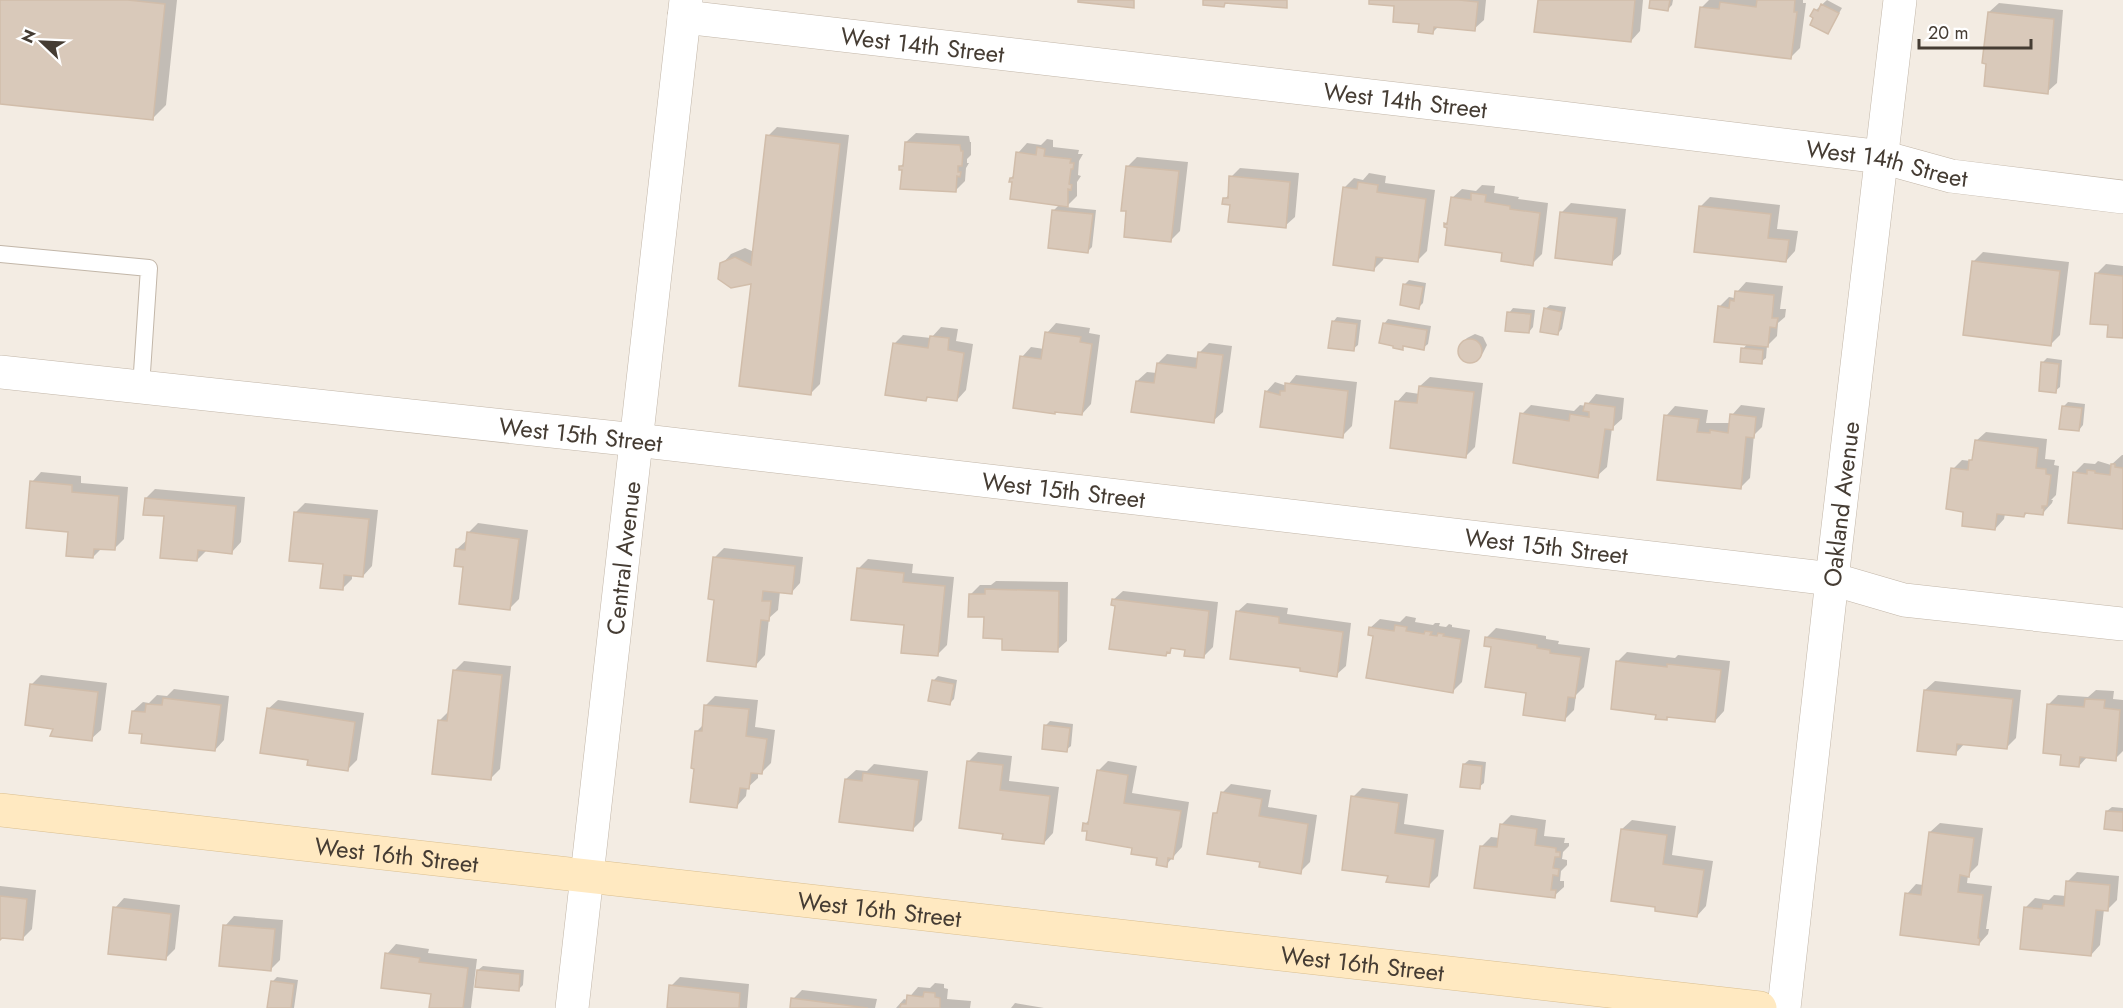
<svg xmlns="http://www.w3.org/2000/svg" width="2123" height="1008" font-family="Jost,sans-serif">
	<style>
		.shadow { fill: #0003 }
		.building { fill: #d9c9ba; stroke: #d1bdaa; stroke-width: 1.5 }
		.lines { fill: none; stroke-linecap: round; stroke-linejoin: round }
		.lane-casing { stroke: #c2b6a8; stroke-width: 18 }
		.street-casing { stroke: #c2b6a8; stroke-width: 34 }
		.secondary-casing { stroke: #dabf90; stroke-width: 34 }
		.lane { stroke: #fff; stroke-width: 16 }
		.street { stroke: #fff; stroke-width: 33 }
		.secondary { stroke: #ffe9c1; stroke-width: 33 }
		.labels { text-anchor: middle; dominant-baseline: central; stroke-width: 6; stroke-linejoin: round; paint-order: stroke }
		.street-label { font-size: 24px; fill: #453c33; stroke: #fff }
	</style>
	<rect width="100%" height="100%" fill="#f3ece3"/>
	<path class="shadow" d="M0 0H177L166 105 152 119 0 103Z
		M1371 0H1486L1484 20 1474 29 1439 26 1433 32 1396 5Z
		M1539 0H1643L1640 31 1631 41Z
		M1652 0H1673L1672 5 1668 9Z
		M1709 0H1803V3H1806L1800 48 1790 58 1702 7Z
		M1827 0 1842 8 1828 32 1813 16 1816 10Z
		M1999 3 2063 10 2057 83 2047 92 1989 12Z
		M777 127 849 135 820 384 811 393 752 282 722 264 731 254 745 248 754 252 768 136Z
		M916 133 969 136 970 142H971V155L967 159V163H969L966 168 965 181 955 191 900 167 905 162 906 142Z
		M1047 139 1053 140V147L1079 150 1078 154H1083L1079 161 1078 175 1081 176 1077 182V196L1066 207 1096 210 1092 247 1088 251 1053 211 1060 204 1011 178 1015 174 1018 153 1027 143 1041 145Z
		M1137 157 1188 162 1180 231 1170 241 1127 167Z
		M1240 168 1299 173 1295 217 1285 226 1231 203 1225 199 1230 193 1231 177Z
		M1369 173 1386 176 1385 183 1435 190 1427 251 1417 261 1384 257 1383 260 1374 269 1344 188 1354 178 1363 180Z
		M1482 185 1495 186 1494 193 1519 197 1518 199 1548 203 1542 254 1532 264 1445 224 1449 220 1452 198 1462 189 1476 191Z
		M1710 197 1780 205 1777 229 1798 231 1795 251 1786 261 1700 207Z
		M1571 203 1626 209 1621 254 1611 263 1561 213Z
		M1983 252 2069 262 2060 335 2051 344 1973 262Z
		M2106 264 2123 266V337L2110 324 2096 274Z
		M1409 280 1426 283 1423 303 1419 307 1405 284Z
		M1746 282 1783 286 1780 309H1786L1785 317 1778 323 1777 336 1767 346 1766 358 1761 362 1743 349 1748 343 1719 307 1729 297 1734 298 1737 292Z
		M1550 305 1566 307 1562 329 1558 333 1545 309Z
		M1513 308 1535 310 1533 327 1529 332 1509 313Z
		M1337 317 1361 320 1358 345 1353 349 1333 322Z
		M1388 319 1431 326 1428 344 1423 348 1406 345 1402 348 1384 324Z
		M1056 323 1090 328 1089 333 1100 335 1091 404 1082 414 1057 410 1054 413 1022 357 1031 347 1044 349 1047 333Z
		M941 327 958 329 956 341 973 344 966 390 957 400 929 396 926 400 894 344 903 335 931 338Z
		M1475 334 1483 337 1487 345 1483 353 1478 358 1470 362 1463 358 1459 351 1462 343 1467 338Z
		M1209 343 1232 346 1223 412 1213 421 1137 381 1147 372 1157 373 1158 363 1167 354 1199 358 1200 352Z
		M2047 358 2062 360 2060 387 2055 391 2042 363Z
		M1296 375 1357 382 1352 426 1342 436 1266 392 1275 382 1287 386Z
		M1430 377 1483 383 1475 447 1466 456 1397 402 1406 392 1420 394V386Z
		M1596 394 1624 398 1622 419 1612 428 1607 467 1597 476 1522 414 1531 405 1574 411 1580 405 1586 406Z
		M2068 402 2085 404 2083 425 2079 430 2063 407Z
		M1741 405 1765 408 1762 427 1754 435 1750 478 1740 488 1666 416 1675 406 1708 410 1706 423H1730L1732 415Z
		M1986 432 2047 439 2045 459 2055 460 2054 465 2059 466 2056 495 2051 500H2053L2052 503 2043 513 2028 512 2024 516 2005 514 2004 519 1995 529 1965 510 1953 469 1962 460 1971 461 1974 457 1976 441Z
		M2122 455H2123V527L2074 473 2084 463 2095 464 2098 461 2111 465Z
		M41 472 81 476V483L128 487 124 539 114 549 102 548 93 557 70 531 32 482Z
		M155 489 245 497 241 542 232 552 207 550 197 560 165 515 146 498Z
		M305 503 378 510 372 566 363 576 352 575V579L342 589 325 563 295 513Z
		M478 523 528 530 519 599 509 609 465 566 457 549 467 540 468 533Z
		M724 548 803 557 800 583 791 593 780 591 778 610 769 618 765 655 756 665 715 598 714 558Z
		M868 559 913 564 912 573 954 577 947 645 937 655 906 624 858 569Z
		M996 581 1068 582 1067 641 1057 650 985 616 970 595 980 585H991Z
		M1123 591 1218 602 1213 647 1203 657 1186 648 1174 647 1165 654 1113 600Z
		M1247 603 1288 608 1287 614 1351 623 1346 666 1336 675 1302 667 1237 612Z
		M1406 616 1416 618 1415 622 1433 625 1435 623H1440L1439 626 1446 627 1449 624 1452 625V627L1470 630 1462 682 1452 692 1374 634 1370 628 1380 619 1400 622Z
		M1496 628 1546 636V639L1559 641 1558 644 1590 648 1584 687 1576 695 1574 710 1564 720 1528 692 1486 638Z
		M1627 652 1675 658 1678 655 1730 661 1724 711 1715 721 1670 716 1666 719 1657 713 1617 662Z
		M464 661 511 666 500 769 491 778 439 721 449 711 454 671Z
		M41 675 107 683 101 730 91 739 55 727 31 685Z
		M938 676 957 680 954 699 950 703 933 681Z
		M1935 681 2021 690 2016 738 2006 748 1965 743 1956 753 1925 690Z
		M174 689 229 696 224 740 215 750 143 732 133 711 143 702 149 703 157 695 167 696Z
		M2096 690 2114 691 2113 699 2123 700V751L2115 759 2088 756 2079 766 2063 754 2049 704 2058 695 2088 697Z
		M715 696 758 700 755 727 775 730 771 763 762 772H758V778L747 788 746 796 737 806 697 731 704 724 706 705Z
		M278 700 364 713 357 760 347 770 310 759 268 709Z
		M1050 721 1073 724 1071 746 1066 750 1045 726Z
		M978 752 1012 756 1009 781 1059 787 1053 833 1044 843 1005 833 969 761Z
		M1469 760 1486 762 1484 783 1479 787 1464 764Z
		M1108 761 1137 766 1132 793 1189 802 1182 847 1166 865 1158 857 1089 830 1085 824 1091 818 1098 771Z
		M874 764 928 771 922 820 912 830 846 779 856 770 867 771Z
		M1231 784 1271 790 1268 807 1317 815 1310 862 1300 872 1215 814 1219 809 1222 793Z
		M1362 788 1408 794 1404 824 1444 830 1438 876 1428 886 1389 875 1353 797Z
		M2112 807 2123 808V829L2107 811Z
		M1511 815 1546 820 1544 836 1565 838 1564 843H1569V846L1563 852 1562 859 1567 860V865L1561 871 1560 881H1564V887L1554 896 1482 846 1491 837 1500 838 1501 825Z
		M1632 820 1676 826 1672 855 1713 861 1706 906 1697 916 1657 906 1622 829Z
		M1940 823 1983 828 1978 865 1968 875 1967 883 1992 886 1986 929H1989L1988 934 1979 944 1907 894 1916 884 1923 885 1930 832Z
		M2077 872 2119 876 2117 900 2107 910 2104 909 2100 945 2091 955 2025 908 2035 898 2049 900 2054 895 2066 896 2068 881Z
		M0 886 36 890 32 929 23 938 2 936 0 938Z
		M124 898 180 905 175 949 165 959 115 908Z
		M234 916 283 920 280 960 270 970 225 926Z
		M396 944 429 949 428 953 477 959 471 1008H431L433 993 387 954Z
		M483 966 524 970 523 985 519 989 478 970Z
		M277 977 298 980 294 1008H268L272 982Z
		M680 977 749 984 747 1008H668L671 986Z
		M935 983 944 984V988L948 989 947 999 971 1001 970 1008H896L904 999 907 1000 918 987 930 988Z
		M802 990 877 999 875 1008H792L793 999Z
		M1015 1003 1044 1008H1011Z"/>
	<path class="building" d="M0 0H128L165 4 153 120 0 104Z
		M1078 0H1134V8L1078 2Z
		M1203 0H1287V8L1225 3 1224 7 1203 5Z
		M1369 0H1459L1478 2 1475 31 1434 27 1433 34 1418 32 1419 24 1393 22 1394 6 1369 4Z
		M1538 0H1635L1631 42 1534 32Z
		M1650 0H1670L1668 11 1649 8Z
		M1757 0H1795L1794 12H1797L1791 59 1695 47 1700 7 1719 9 1720 2 1756 7Z
		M1821 4 1839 13 1828 34 1810 25 1813 18 1810 16 1814 9 1818 11Z
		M1988 12 2054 19 2048 94 1984 86 1986 64 1982 63Z
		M766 135 840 144 811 395 739 386 751 284 731 288 718 279 720 263 735 257 751 265Z
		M905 142 960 145 961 151H963L962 166H958V172H961L960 177 957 176 956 192 900 189 902 170H899V166H903Z
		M1037 147 1045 149 1044 156 1071 159 1070 163H1074L1073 169H1071L1069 184 1072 185 1071 190 1068 189V207L1010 199 1012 182H1009L1010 178H1013L1016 152 1036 155Z
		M1126 166 1179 171 1171 242 1124 237 1126 211H1121Z
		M1229 176 1290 182 1286 228 1228 222 1230 205 1222 204 1223 198H1228Z
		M1358 182 1378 185 1377 192 1426 199 1418 262 1376 257 1374 271 1333 265 1343 187 1357 189Z
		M1471 193 1486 195 1485 202 1510 206V209L1540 213 1533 266 1501 261 1502 253 1445 245 1447 228 1444 227V223L1447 224 1451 197 1471 200Z
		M1699 206 1771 214 1768 238 1789 240 1786 262 1694 252Z
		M1052 210 1093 214 1088 253 1048 248Z
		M1560 212 1617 218 1612 265 1555 258Z
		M1972 261 2060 271 2051 346 1963 335Z
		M2095 273 2123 276V338L2107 337 2108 325 2090 324Z
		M1403 284 1423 287 1419 309 1400 305Z
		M1735 291 1774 295 1772 318H1778L1776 328 1770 327 1768 347 1714 342 1718 306 1729 308 1730 300 1734 301Z
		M1544 308 1562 312 1558 335 1540 332Z
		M1507 312 1531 314 1529 333 1505 331Z
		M1332 321 1357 324 1354 351 1328 348Z
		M1383 323 1427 330 1424 350 1403 346V350L1393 348V346L1379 343Z
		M1045 332 1081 337 1080 342 1092 344 1082 415 1055 412V414L1013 408 1020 356 1041 359Z
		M930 336 949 338 948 350 964 353 957 401 927 397 926 401 885 395 893 343 928 348Z
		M1458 351a12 12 0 1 1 24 0a12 12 0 1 1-24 0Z
		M1741 348 1763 350 1762 364 1740 362Z
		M1198 352 1223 355 1214 423 1131 412 1136 381 1154 383 1157 363 1196 368Z
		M2041 362 2059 364 2056 393 2039 391Z
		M1285 383 1348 391 1343 438 1260 427 1265 391 1280 395V391H1285Z
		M1419 386 1474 392 1466 458 1390 448 1395 401 1417 403Z
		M1585 403 1615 407 1613 430 1605 429 1598 478 1513 463 1520 413 1569 421 1570 414 1589 417V412L1583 411Z
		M2062 406 2082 408 2079 431 2059 429Z
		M1730 414 1756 417 1754 438 1746 437 1741 489 1657 480 1664 415 1699 419 1697 432 1710 433V430L1728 433Z
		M1975 440 2038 448 2036 468 2046 469V474L2051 475 2047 506H2042V508H2044L2043 515 2025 513 2024 517 1997 514 1995 530 1962 526 1963 512 1946 509 1951 468 1968 470 1969 460H1972Z
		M2111 464H2115V467L2123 468V529L2068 523 2073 472 2087 474V470L2095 471V473L2110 475Z
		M30 481 72 485V492L119 496 115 550 94 549 93 558 66 556 68 532 26 528Z
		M145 498 236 506 232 554 198 550 197 561 160 558 164 516 143 515Z
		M294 512 369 519 363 577 344 575 343 590 320 588 323 564 289 561Z
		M467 532 519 539 510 610 459 604 463 567 454 566 456 549 465 550Z
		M713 557 795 566 792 594 763 591 762 601H771L769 621 761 620 756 667 707 661 714 600 708 599Z
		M857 568 904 573 903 582 945 586 938 656 901 653 904 625 851 620Z
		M985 589 1059 591 1058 652 1002 650V639L983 638 984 617H968L969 594H985Z
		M1112 599 1209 611 1204 658 1184 656 1185 650 1171 648 1170 653 1167 652 1166 656 1109 649 1115 606 1111 605Z
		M1236 611 1279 617V623L1343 632 1337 677 1300 671V668L1230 659Z
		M1395 625 1407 627 1406 631 1424 634 1425 631 1432 632 1430 635 1437 636 1438 633 1444 634 1443 636 1461 639 1453 693 1366 678 1373 636 1368 635 1369 627 1394 631Z
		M1485 637 1537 645V648L1550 650V653L1581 657 1575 698 1568 697 1565 721 1523 715 1526 693 1485 687 1491 647 1484 646Z
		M1616 661 1667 667V664L1721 670 1715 722 1667 717V720L1655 719 1656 715 1611 709Z
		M453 670 502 675 491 780 432 774 438 720 447 721Z
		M932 680 954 684 950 705 928 701Z
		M30 684 98 692 92 741 50 736 53 729 25 725Z
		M1924 690 2013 699 2007 749 1957 744 1956 755 1917 751Z
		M163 698 221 705 215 751 141 743 142 734 129 733 132 711 145 712 146 704 162 705Z
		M2085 699 2105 700 2104 708 2120 710 2116 761 2080 757 2079 767 2060 765 2061 755 2043 753 2047 704 2084 707Z
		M704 705 749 709 746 736 767 739 762 774 751 773 749 789 740 788 737 808 690 802 694 769 691 768 695 731H702Z
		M267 708 355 722 348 771 307 765 308 760 260 753Z
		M1044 725 1070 728 1067 752 1042 749Z
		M967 761 1003 765 1000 790 1050 796 1044 844 1002 839 1003 834 959 828Z
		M1463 764 1482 766 1480 789 1460 787Z
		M1097 770 1128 775 1124 803 1181 811 1173 859 1168 858 1167 867 1156 865 1157 858 1131 854 1132 848 1086 840 1087 831H1082L1083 823 1088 824Z
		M863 773 919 780 913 831 839 822 845 779 862 781Z
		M1221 792 1262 799 1259 816 1308 824 1301 874 1259 867 1260 862 1207 854 1213 813H1217Z
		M1351 796 1399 803 1395 833 1435 839 1429 887 1386 882 1388 876 1342 870Z
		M2106 811 2123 812V831L2104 829Z
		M1500 824 1537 829 1535 845 1556 848V852H1560V857H1555L1553 868 1559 869 1558 876 1553 875 1551 890H1556L1555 898 1474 888 1480 846 1497 847Z
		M1621 829 1667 835 1663 864 1704 870 1697 917 1655 911V907L1611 901Z
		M1929 832 1974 838 1969 877 1960 875 1958 892 1983 895 1978 938 1980 939 1979 945 1900 935 1905 893 1921 895Z
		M2066 881 2110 885 2108 911 2096 910 2091 956 2020 949 2024 907 2042 909 2043 904 2064 906Z
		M0 896 27 899 23 940 2 938 0 940Z
		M113 907 171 914 166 960 108 954Z
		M223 925 275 929 271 971 219 966Z
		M385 953 420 958 419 962 468 968 463 1008H429L431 994 381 988Z
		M477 970 520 974 519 991 475 987Z
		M271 981 294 984 291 1008H267Z
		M669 985 740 993 739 1008H667Z
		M924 992 935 993V997L940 998V1008H900L901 1004H906L907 995 923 997Z
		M791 998 868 1008H790Z"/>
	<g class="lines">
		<g class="lane-casing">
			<path id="lane" d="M0 254 149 268 141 387"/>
		</g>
		<g class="street-casing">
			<g id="street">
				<path id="s1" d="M684 17 1553 117 1882 157 1951 176 2123 197"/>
				<path id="s2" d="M0 372 636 440 1832 579 1904 600 2123 624"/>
				<path id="s3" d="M572 1008 686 0"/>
				<path id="s4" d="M1784 1008 1836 544 1900 0"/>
			</g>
		</g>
		<g class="secondary-casing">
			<g id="secondary">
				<path id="s5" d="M0 810 1760 1008"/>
			</g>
		</g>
		<use href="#lane" class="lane"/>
		<use href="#street" class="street"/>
		<use href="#secondary" class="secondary"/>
	</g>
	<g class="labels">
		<g class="street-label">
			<text stroke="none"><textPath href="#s1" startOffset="240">West 14th Street</textPath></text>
			<text stroke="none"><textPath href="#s1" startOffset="726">West 14th Street</textPath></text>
			<text stroke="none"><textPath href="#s1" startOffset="1212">West 14th Street</textPath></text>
			<text stroke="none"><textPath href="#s2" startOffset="584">West 15th Street</textPath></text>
			<text stroke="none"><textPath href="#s2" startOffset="1070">West 15th Street</textPath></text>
			<text stroke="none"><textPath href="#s4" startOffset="507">Oakland Avenue</textPath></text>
			<text stroke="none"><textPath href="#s2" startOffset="1556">West 15th Street</textPath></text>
			<text stroke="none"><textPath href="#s3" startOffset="453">Central Avenue</textPath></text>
			<text stroke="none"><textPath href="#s5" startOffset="399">West 16th Street</textPath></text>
			<text stroke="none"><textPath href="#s5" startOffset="885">West 16th Street</textPath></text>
			<text stroke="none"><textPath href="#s5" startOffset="1371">West 16th Street</textPath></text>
		</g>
	</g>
	<g transform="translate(42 42) rotate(293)" stroke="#ffffff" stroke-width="4.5" paint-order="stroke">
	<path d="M0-4.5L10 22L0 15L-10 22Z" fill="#453c33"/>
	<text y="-9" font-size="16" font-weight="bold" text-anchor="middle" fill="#453c33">N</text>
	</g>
	<path d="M1919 39v9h112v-9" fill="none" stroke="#453c33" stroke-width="3"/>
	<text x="1928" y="39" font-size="18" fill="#453c33" stroke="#ffffff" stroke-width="4.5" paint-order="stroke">20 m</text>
</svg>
